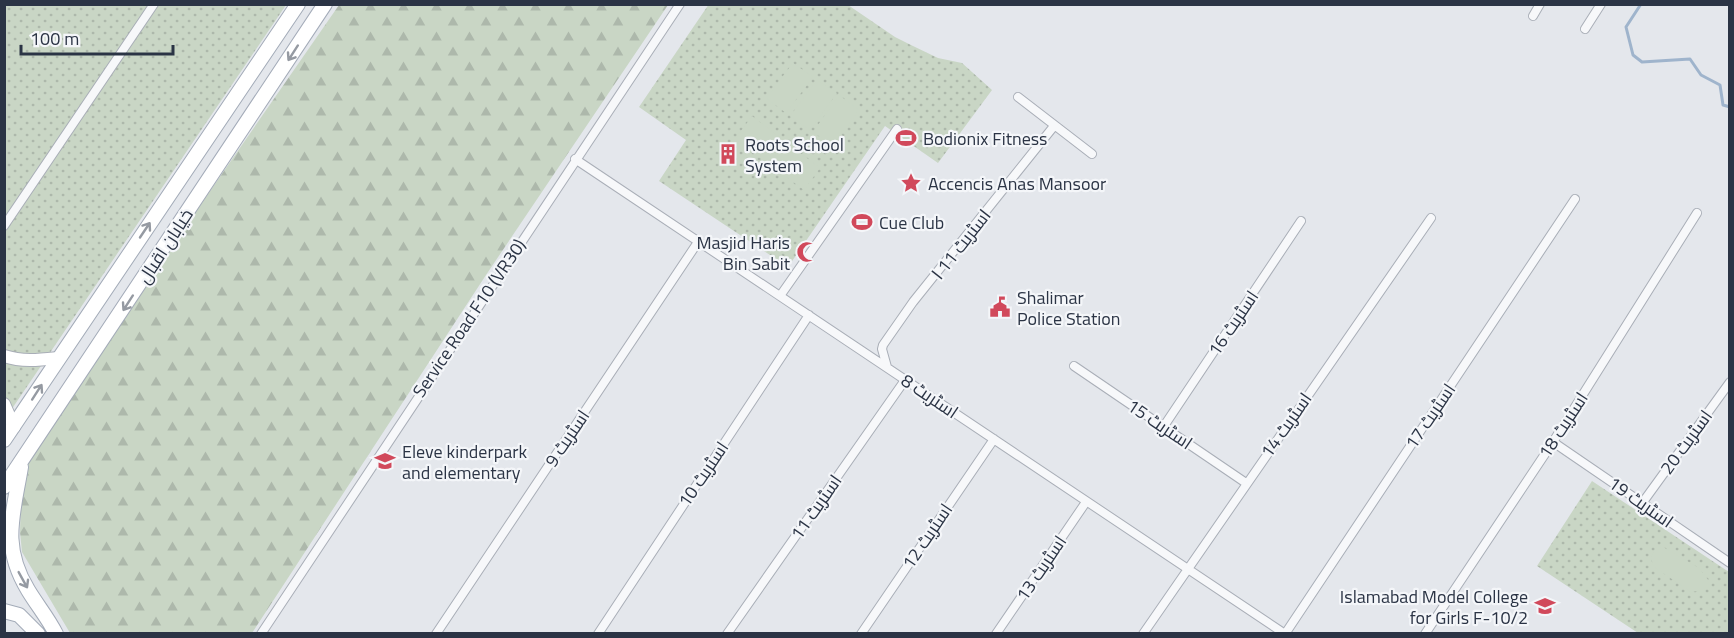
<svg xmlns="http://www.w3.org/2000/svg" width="1734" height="638" font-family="'Titillium Web',Cairo,sans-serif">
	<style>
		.grass { fill: url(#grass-dots) }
		.forest { fill: url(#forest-firs) }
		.garden { fill: #c9d6c5 }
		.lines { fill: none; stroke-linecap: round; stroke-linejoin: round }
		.stream { stroke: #9fb4cc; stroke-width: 3 }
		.street-casing { stroke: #a9aeb7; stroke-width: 10 }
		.secondary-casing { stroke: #a9aeb7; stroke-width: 14 }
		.primary-casing { stroke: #a3abb8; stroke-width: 16 }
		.street { stroke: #f7f8fa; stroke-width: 8 }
		.secondary { stroke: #fff; stroke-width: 12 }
		.primary { stroke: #fff; stroke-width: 14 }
		.oneway { stroke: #959aa2 }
		.labels { text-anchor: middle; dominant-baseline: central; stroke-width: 4.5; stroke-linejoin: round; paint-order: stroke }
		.poi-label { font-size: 18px; fill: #2b3445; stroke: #f4f6f9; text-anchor: start }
		.street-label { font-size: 18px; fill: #2b3445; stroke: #f4f6f9 }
	</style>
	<defs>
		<pattern id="grass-dots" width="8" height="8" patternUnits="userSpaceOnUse" patternTransform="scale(1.5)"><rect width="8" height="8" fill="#c9d6c5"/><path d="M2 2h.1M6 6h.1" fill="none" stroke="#adb8ab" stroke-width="1.8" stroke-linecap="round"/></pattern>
		<pattern id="forest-firs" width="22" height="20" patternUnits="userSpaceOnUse" patternTransform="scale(1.5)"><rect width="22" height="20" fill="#c9d6c5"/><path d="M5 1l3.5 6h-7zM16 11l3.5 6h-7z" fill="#adb8ab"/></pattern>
	</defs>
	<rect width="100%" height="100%" fill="#e4e7ec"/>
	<path class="grass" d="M709 4 848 5 895 37 913 46 938 58 962 63 992 90 938 163 885 126 788 267 659 181 686 140 639 107Z
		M5 5H286L5 419Z
		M1592 481 1729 572V633H1638L1537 566Z"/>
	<path class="forest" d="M339 5H668L486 275 252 633H70L22 552 20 532 22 462Z"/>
	<path class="garden" d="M793 63 813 77 786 113 766 98Z
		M817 80 837 93 810 130 790 116Z
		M839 95 859 110 833 146 813 132Z
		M752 116 820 168 804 190 735 139Z
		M1663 547 1699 568 1709 581 1704 590 1691 592 1654 567C1649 557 1652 549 1663 547Z"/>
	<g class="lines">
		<path class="stream" d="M1641 4 1626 27 1633 55 1642 62 1690 59 1701 75 1720 85 1723 105 1730 107"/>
		<g class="street-casing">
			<path id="street" d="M1533 16 1540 4
				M1585 29 1601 4
				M1018 97 1092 154
				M575 159 1285 634 1575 199
				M4 226 154 4
				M780 296 897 129
				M1074 366 1246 483
				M887 367 882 349 883 345 913 302 1054 126
				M1164 426 1301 221
				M1553 442 1730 563
				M1643 502 1730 382
				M261 634 680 4
				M436 634 698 242
				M598 634 809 315
				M727 634 905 380
				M861 634 994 439
				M996 634 1086 502
				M1143 634 1431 218
				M1425 634 1553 442 1697 213"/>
		</g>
		<g class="secondary-casing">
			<path id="secondary" d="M4 356C23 362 39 360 58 358
				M4 404 14 427"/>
		</g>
		<g class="primary-casing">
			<path id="primary" d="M4 440 298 4
				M21 467C13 515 1 546 28 590 37 605 48 618 56 634
				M4 487 325 4
				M4 611 19 615 38 634"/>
		</g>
		<use href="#street" class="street"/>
		<use href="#secondary" class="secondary"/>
		<use href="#primary" class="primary"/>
	</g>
	<defs><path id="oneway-shaft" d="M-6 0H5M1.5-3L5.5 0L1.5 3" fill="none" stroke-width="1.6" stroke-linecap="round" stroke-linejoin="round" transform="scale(1.5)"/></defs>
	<g class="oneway">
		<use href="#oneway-shaft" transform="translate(293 53) rotate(123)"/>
		<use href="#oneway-shaft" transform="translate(145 230) rotate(-56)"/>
		<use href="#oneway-shaft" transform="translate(128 303) rotate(123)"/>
		<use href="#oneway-shaft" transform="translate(37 392) rotate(-57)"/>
		<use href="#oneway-shaft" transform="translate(23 580) rotate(61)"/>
	</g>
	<defs>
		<g id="stadium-bare" transform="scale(1.62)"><path d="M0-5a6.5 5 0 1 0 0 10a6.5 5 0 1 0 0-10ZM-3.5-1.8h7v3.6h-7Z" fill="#d1495b" stroke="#f4f6f9" stroke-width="2.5" paint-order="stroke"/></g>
		<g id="building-bare" transform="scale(1.62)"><path d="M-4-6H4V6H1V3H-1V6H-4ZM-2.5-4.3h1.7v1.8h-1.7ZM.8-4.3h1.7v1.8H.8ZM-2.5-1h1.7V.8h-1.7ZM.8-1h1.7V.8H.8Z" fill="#d1495b" stroke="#f4f6f9" stroke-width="2.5" paint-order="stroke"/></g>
		<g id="sight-bare" transform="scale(1.62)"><path d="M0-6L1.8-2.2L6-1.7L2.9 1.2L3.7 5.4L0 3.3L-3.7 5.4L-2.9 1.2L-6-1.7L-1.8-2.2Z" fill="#d1495b" stroke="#f4f6f9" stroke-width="2.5" paint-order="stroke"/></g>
		<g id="mosque-bare" transform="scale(1.62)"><path d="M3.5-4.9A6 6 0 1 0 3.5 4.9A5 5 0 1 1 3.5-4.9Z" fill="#d1495b" stroke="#f4f6f9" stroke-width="2.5" paint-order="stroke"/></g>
		<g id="civic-bare" transform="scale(1.62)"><path d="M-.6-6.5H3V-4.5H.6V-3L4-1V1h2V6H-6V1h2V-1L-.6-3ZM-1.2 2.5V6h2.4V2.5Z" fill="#d1495b" stroke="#f4f6f9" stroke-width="2.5" paint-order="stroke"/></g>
		<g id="school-bare" transform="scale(1.62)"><path d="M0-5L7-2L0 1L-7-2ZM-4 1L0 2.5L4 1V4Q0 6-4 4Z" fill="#d1495b" stroke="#f4f6f9" stroke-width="2.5" paint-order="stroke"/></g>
		<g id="university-bare" transform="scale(1.62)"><path d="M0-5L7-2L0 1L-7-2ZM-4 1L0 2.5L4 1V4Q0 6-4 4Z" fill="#d1495b" stroke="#f4f6f9" stroke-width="2.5" paint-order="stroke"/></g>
	</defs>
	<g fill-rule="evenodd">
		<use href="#stadium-bare" x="906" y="138"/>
		<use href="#building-bare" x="728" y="154"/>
		<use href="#sight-bare" x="911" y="183"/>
		<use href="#stadium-bare" x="862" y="222"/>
		<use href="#mosque-bare" x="807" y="252"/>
		<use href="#civic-bare" x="1000" y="307"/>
		<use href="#school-bare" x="385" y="461"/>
		<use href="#university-bare" x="1545" y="606"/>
	</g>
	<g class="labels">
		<g class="poi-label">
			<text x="923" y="138">Bodionix Fitness</text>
			<text x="745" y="144">Roots School<tspan x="745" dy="21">System</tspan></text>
			<text x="928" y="183">Accencis Anas Mansoor</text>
			<text x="879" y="222">Cue Club</text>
			<text x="790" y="242" text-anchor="end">Masjid Haris<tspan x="790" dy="21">Bin Sabit</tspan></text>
			<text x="1017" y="297">Shalimar<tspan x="1017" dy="21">Police Station</tspan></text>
			<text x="402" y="451">Eleve kinderpark<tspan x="402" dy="21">and elementary</tspan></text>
			<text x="1528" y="596" text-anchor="end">Islamabad Model College<tspan x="1528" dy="21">for Girls F-10/2</tspan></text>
		</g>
		<g class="street-label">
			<text transform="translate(961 244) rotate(-52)">اسٹریٹ 11 ا</text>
			<text transform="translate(165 246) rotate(-57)">خیابان اقبال</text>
			<text transform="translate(469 318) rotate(-56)">Service Road F10 (VR30)</text>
			<text transform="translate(1233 323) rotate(-56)">اسٹریٹ 16</text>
			<text transform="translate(930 396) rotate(34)">اسٹریٹ 8</text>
			<text transform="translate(1430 416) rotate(-56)">اسٹریٹ 17</text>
			<text transform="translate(1160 424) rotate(34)">اسٹریٹ 15</text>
			<text transform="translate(1286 425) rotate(-55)">اسٹریٹ 14</text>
			<text transform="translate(1563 425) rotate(-57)">اسٹریٹ 18</text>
			<text transform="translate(567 438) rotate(-56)">اسٹریٹ 9</text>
			<text transform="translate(1686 442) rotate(-54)">اسٹریٹ 20</text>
			<text transform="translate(703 474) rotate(-56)">اسٹریٹ 10</text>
			<text transform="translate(1641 502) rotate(35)">اسٹریٹ 19</text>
			<text transform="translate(816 507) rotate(-55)">اسٹریٹ 11</text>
			<text transform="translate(927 536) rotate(-56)">اسٹریٹ 12</text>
			<text transform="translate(1041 568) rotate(-56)">اسٹریٹ 13</text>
		</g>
	</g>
	<rect width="1734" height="638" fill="none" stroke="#2b3445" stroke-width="12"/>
	<path d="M21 45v9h152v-9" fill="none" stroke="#2b3445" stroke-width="3"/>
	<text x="30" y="45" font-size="18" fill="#2b3445" stroke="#f4f6f9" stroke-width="4.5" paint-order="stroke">100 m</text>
</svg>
